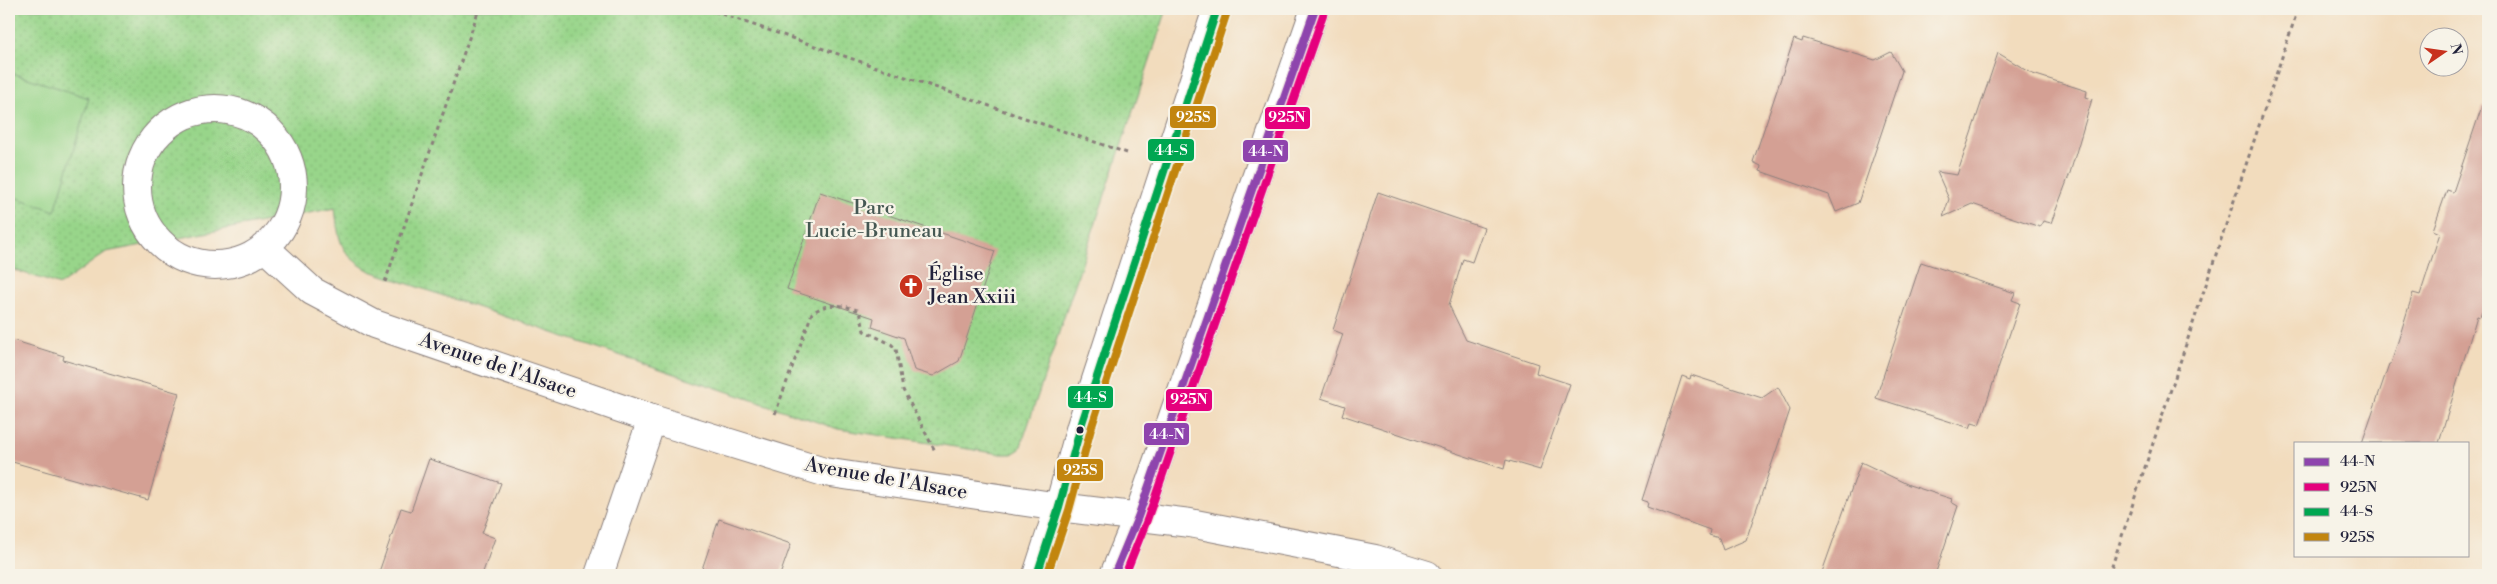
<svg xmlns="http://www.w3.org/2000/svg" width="2497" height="584" font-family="'Libre Bodoni',serif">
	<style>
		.park { fill: url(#park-dots); stroke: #5d7c62 }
		.garden { fill: #98d58a; stroke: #5d7c62 }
		.building { fill: #d4a094 }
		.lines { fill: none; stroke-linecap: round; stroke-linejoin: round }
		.street-casing { stroke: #8a7f7c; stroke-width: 30 }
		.secondary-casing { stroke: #8a7f7c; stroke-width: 30 }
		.path { stroke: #8a7f7c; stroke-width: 3; stroke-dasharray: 4 4; stroke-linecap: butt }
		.street { stroke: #fff; stroke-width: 28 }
		.secondary { stroke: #fff; stroke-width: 28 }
		.bus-1-casing { stroke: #f7f3e8; stroke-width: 11 }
		.bus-2-casing { stroke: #f7f3e8; stroke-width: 11 }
		.bus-3-casing { stroke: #f7f3e8; stroke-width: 11 }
		.bus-4-casing { stroke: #f7f3e8; stroke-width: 11 }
		.bus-1 { stroke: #8e44ad; stroke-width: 8 }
		.bus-2 { stroke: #e5007d; stroke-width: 8 }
		.bus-3 { stroke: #00a651; stroke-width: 8 }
		.bus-4 { stroke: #c2850f; stroke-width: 8 }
		.bus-dot { fill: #22223b; stroke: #f7f3e8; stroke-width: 2 }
		.labels { text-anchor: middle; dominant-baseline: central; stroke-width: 4.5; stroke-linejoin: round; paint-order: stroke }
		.park-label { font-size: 20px; fill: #455853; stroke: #f7f3e8 }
		.poi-label { font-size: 20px; fill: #22223b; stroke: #f7f3e8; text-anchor: start }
		.street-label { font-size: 20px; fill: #22223b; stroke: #f7f3e8 }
		.line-badge { stroke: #f7f3e8; stroke-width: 2 }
		.badge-label { font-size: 14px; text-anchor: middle; font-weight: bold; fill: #fff }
	</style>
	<defs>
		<pattern id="park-dots" width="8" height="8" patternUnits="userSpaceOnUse" patternTransform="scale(1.25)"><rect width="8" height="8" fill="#98d58a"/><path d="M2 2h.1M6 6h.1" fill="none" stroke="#83b778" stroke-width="1.8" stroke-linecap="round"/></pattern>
	</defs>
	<rect width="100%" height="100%" fill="#f7f3e8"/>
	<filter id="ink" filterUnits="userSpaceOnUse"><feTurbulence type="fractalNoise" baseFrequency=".02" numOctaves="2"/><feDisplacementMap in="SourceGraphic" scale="10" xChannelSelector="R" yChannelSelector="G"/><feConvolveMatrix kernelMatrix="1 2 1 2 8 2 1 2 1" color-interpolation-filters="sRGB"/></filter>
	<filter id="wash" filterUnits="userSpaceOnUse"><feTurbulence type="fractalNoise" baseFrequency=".0096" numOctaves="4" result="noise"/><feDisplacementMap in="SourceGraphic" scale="20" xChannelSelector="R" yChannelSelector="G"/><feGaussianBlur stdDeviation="1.12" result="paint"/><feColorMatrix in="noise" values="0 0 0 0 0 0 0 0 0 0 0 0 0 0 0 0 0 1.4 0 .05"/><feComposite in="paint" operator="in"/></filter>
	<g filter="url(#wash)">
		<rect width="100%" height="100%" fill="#f2dcbd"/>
		<path class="park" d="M9 9H1167L1020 449 1012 454H1001L838 429 370 271C339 254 339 241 335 208L106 252 60 285 9 268Z"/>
		<path class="garden" d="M9 72 89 98 55 211 9 195Z"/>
		<g id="blocks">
			<path class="building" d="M1803 38 1875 60 1891 52 1902 71 1858 203 1836 212 1829 195 1760 171 1761 166 1753 162 1794 39 1802 42Z
				M1998 53 2033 74 2087 91 2086 97 2092 99 2070 173 2051 223 2043 221 2040 227 1972 204 1943 217 1949 199 1937 172 1957 175Z
				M2482 106 2488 107V313L2482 312 2480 317 2477 316 2439 443H2362L2389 364H2391L2413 293 2420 295 2440 233 2433 230 2447 190 2453 192Z
				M820 192 995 251 959 361 933 376 914 370 904 338 872 327 874 318 787 289Z
				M1378 192 1484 228 1472 262 1463 259 1449 305 1466 340 1538 364 1536 373 1570 384 1540 470 1506 460 1504 469 1342 415 1345 406 1321 398 1343 334 1333 330Z
				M1921 262 2015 293 2012 300 2020 303 1979 425 1972 423 1970 428 1876 398Z
				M9 339 64 356 63 360 179 393 148 500 9 461Z
				M1691 375 1762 398 1778 387 1790 410 1746 540 1723 550 1719 538 1709 535 1710 530 1647 507 1648 502 1642 500 1682 376 1690 379Z
				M429 459 501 483 482 533 495 538 482 575H378L401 508 411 511Z
				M1861 462 1909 485 1952 499 1951 502 1958 506 1935 575H1821Z
				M719 519 791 544 780 575H700Z"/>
		</g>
	</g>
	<g filter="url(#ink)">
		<use href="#blocks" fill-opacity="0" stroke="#8a7f7c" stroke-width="1"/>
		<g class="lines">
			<g class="street-casing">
				<path id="street" d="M137 187a78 78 0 1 1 156 0a78 78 0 1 1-156 0Z
					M264 247 312 291 374 324 652 419 824 472 1059 507 1190 523 1375 559 1427 575
					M599 575 652 419"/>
			</g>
			<g class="secondary-casing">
				<path id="secondary" d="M1037 575 1059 507 1081 426 1217 9
					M1114 575 1138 517 1315 9"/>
			</g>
			<path class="path" d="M707 9 1127 153
				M385 282 479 9
				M775 414 812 313C828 302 842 304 860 311L864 331 891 344 896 349 903 390 935 451
				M2109 575 2298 9"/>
			<use href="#street" class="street"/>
			<use href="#secondary" class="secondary"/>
			<g class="bus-1-casing">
				<path id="bus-1" d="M1114 575 1138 517 1315 9"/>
			</g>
			<g class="bus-2-casing">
				<path id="bus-2" d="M1125 575 1147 520 1324 12"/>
			</g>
			<g class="bus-3-casing">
				<path id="bus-3" d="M1037 575 1059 507 1081 426 1217 9"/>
			</g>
			<g class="bus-4-casing">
				<path id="bus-4" d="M1047 575 1069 510 1091 429 1227 12"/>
			</g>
			<use href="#bus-1" class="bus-1"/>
			<use href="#bus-2" class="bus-2"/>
			<use href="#bus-3" class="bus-3"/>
			<use href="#bus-4" class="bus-4"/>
		</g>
	</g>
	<defs>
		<g id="church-disc" transform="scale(1.25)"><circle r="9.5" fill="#c8321e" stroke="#f7f3e8"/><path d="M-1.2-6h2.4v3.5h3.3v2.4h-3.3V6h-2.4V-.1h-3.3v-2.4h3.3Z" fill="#fff"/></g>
	</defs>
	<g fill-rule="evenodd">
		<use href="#church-disc" x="911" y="286"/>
	</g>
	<circle class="bus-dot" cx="1080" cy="430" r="4.5"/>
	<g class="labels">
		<g class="park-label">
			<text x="874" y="208">Parc<tspan x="874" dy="23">Lucie-Bruneau</tspan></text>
		</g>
		<g class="poi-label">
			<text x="928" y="274">Église<tspan x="928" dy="23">Jean Xxiii</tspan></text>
		</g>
		<g class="street-label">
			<text transform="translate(498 366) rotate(19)">Avenue de l'Alsace</text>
			<text transform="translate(886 479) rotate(10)">Avenue de l'Alsace</text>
		</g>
	</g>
	<g class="line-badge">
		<rect x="1169" y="105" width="48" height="24" rx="5" fill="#c2850f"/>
		<rect x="1264" y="106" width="47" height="24" rx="5" fill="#e5007d"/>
		<rect x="1147" y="138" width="48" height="24" rx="5" fill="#00a651"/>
		<rect x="1242" y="139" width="47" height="24" rx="5" fill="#8e44ad"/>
		<rect x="1067" y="385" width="47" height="24" rx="5" fill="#00a651"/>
		<rect x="1165" y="388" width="48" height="24" rx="5" fill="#e5007d"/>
		<rect x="1143" y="422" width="47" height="24" rx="5" fill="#8e44ad"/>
		<rect x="1056" y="458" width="48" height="24" rx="5" fill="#c2850f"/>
	</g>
	<g class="badge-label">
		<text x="1193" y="122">925S</text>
		<text x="1287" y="122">925N</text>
		<text x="1171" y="155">44-S</text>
		<text x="1266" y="156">44-N</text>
		<text x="1090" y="402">44-S</text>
		<text x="1189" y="404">925N</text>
		<text x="1167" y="439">44-N</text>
		<text x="1080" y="475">925S</text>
	</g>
	<rect width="2497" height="584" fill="none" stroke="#f7f3e8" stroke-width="30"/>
	<rect x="2294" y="442" width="175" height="115" fill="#f7f3e8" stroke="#a29fa3"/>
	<rect x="2304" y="458" width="25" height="8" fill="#8e44ad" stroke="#a29fa3"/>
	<text x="2340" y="466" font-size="15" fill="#22223b">44-N</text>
	<rect x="2304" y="483" width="25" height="8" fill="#e5007d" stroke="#a29fa3"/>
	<text x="2340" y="492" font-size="15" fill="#22223b">925N</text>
	<rect x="2304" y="508" width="25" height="8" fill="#00a651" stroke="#a29fa3"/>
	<text x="2340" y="516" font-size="15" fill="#22223b">44-S</text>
	<rect x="2304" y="533" width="25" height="8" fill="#c2850f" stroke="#a29fa3"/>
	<text x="2340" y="542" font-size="15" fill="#22223b">925S</text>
	<g transform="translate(2444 52) rotate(77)"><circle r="24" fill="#f7f3e8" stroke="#a29fa3"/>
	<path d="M0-4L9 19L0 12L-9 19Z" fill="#c8321e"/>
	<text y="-8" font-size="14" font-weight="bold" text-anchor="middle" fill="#22223b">N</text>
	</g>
</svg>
